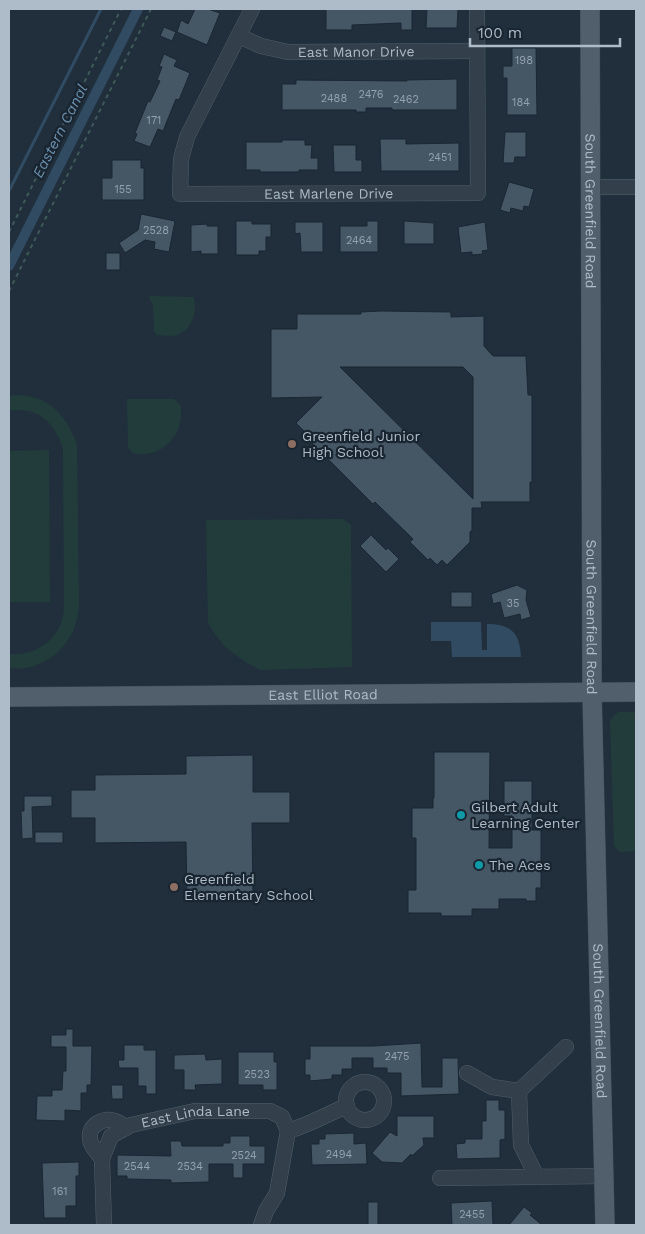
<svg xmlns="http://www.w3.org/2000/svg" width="645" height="1234" font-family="'Work Sans',sans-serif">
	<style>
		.green { fill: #223c3c }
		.water { fill: #304b62 }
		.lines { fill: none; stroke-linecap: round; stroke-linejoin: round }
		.stream { stroke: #304b62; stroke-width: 3 }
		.canal { stroke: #304b62; stroke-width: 10 }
		.building { fill: #455665; stroke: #1b2732; fill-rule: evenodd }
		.minor-casing { stroke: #515e69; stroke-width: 16 }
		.major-casing { stroke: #404c58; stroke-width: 20 }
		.path { stroke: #3f5959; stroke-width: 2; stroke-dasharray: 4 4; stroke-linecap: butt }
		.minor { stroke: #33404b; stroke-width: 15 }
		.major { stroke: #515f6c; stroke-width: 19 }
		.education-dot { fill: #8d6e63; stroke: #192530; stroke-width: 2 }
		.culture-dot { fill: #0f9aa8; stroke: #192530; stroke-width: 2 }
		.labels { text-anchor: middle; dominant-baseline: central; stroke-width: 4.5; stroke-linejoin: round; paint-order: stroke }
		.number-label { font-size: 11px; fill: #94a2af }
		.street-label { font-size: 14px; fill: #aebbc8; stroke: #192530 }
		.poi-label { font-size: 14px; fill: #aebbc8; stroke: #192530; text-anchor: start }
		.water-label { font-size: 15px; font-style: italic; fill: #6c90ae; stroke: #192530 }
	</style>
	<rect width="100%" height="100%" fill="#202f3b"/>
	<path class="green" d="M149 296 193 297C199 310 192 330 177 335 171 337 163 335 157 335L154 332 153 305 150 300Z
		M18 395C49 396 66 415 77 444L79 606C77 643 46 673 9 668V654C38 657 64 636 64 606L63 448C54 422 37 406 9 411V396Z
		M127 399H174L181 406C181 414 181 422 178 430 175 436 168 444 163 448 154 454 133 459 128 447Z
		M49 450 50 602H9V451Z
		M343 519 351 525 352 667 261 670 247 663 225 647 212 630 208 622 206 520Z
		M618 712H636V851L620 852 614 846 610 720Z"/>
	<path class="water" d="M431 622H481L482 650H487V624C511 624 520 633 521 657H452L451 641H431Z"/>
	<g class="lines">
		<path class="stream" d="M9 191 101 9"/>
		<path class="canal" d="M9 266 138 9"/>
	</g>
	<path class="building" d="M195 9H208L220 13 207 45 177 32 181 20 188 24Z
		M326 9H412V30H401V23L352 25V30H326Z
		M427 9H458L457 28H426Z
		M164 27 176 32 172 41 160 36Z
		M512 48H536L537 115H507V78H503V66H512Z
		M164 54 177 60 174 66 190 73 179 100 176 99 163 131 158 129 150 147 134 141 137 134 135 133 148 101 150 102 160 81 157 80 162 67 159 66Z
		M457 79V110H392V108H366V112H356V110H282V84H296V80L407 81V80Z
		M505 132H526V157H515L514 163H503Z
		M380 139H406V144L459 143V171H381Z
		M282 140H305V145H312L311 158H318V170H299V172H260V170H246V142H282Z
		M333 145H356V160H362V172H334Z
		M112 160H141V168H144V200H102V178H112Z
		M509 182 534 189 529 207 524 206 523 211 511 208 510 213 500 210Z
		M141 214 175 221 169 252 154 249 155 242 145 240 125 253 119 243 138 230Z
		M236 221H252V224H271V237H266V251H259V255H236Z
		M367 221H378V252H340V226H367Z
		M404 221 434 223V244H404Z
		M295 222H323V252H301L300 233 295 234Z
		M485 222 488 250 482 251 483 254 472 255V252L461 253 458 227Z
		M207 224V226H218V254H201V251L191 252V225Z
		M106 253H120V270H106Z
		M381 311 451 312V317L484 316V346L493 356H526L528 395H532V482H530V502H481L482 508H472V530L470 532V542L447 565 442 560 437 565 430 558 428 560 410 542 413 539 375 502 373 504 307 438 309 436 296 423 322 397 271 398V329H297V314H361V312ZM340 367H463L473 377V499Z
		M371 535 386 550 388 548 399 559 386 572 360 546Z
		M517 585 527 590 526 600 531 617 521 620 520 614 504 618 500 602 493 604 491 594Z
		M451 592H472V607H451Z
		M434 752H490L489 848H512V816H504V781H532V830H541V888H536V901H526V899H499V909H472V916H441V913H408V890H416V838H412V808H433V798H434Z
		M253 755V792H290V823H252L253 896 187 897 186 842 95 843V818H71V790H95V775L186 774V756Z
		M24 796H52V806L32 807 33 838 22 839 21 811H24Z
		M35 832H63V843H35Z
		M66 1029H73V1046H92L91 1085H87V1093H81V1111L65 1110V1121L36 1120 37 1096H52V1090H62L63 1071H66V1047H51V1035H66Z
		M421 1043 422 1087H442V1058H458L459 1094 401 1096V1073H387V1068H373V1058H352V1069H342V1075H332V1079L310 1081V1075H305V1059H310V1046H373Z
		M124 1045H144V1050H156V1094H146V1086H138V1068H119L118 1060H124Z
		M238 1052H274V1062H277V1090H263V1085H238Z
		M205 1054 206 1060 222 1059V1084L195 1085 196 1090H184V1070H174V1055Z
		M111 1085H123V1099H112Z
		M486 1100H499V1110H505V1139L500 1140V1158L457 1159 456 1144 465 1143V1139H482V1121H486Z
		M397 1116H434V1138H423L424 1145 412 1156 411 1154 402 1163 382 1162 372 1153 390 1132 397 1136Z
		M354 1133V1144L366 1143 367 1164 312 1165 311 1144H319V1139H325V1134Z
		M230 1136H250V1146H265V1164H243V1178H233V1164H209V1182L171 1183V1180L127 1179V1176H117V1155L171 1156 170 1141H181L182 1146H223V1143H230Z
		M79 1162V1176H76V1206H66V1218H44L42 1163Z
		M492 1201 493 1225H452L451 1203Z
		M368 1202H378V1225H368Z
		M524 1207 532 1213 530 1215 542 1225H509Z"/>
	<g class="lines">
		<g class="minor-casing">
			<g id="minor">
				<path id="s1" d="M252 9 187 137 181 159 180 194 478 193 477 9"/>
				<path id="s2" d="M239 36 261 46 288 52 477 51"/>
				<path d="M590 187H636"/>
				<path d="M467 1073 492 1087 519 1091"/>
				<circle cx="365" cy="1101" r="19"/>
				<path d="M288 1131C309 1125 327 1114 347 1106"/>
				<path d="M102 1159C98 1153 90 1146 90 1138 88 1125 104 1117 115 1121 119 1122 122 1125 126 1128"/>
				<path d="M537 1177 521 1145 519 1091 566 1047"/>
				<path d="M440 1178 604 1176"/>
				<path id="s3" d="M104 1225 102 1159 111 1136 131 1125 195 1111H270L282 1117 288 1131 277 1193 266 1211 261 1225"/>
			</g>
		</g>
		<g class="major-casing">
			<g id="major">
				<path id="s4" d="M590 9 592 693 605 1225"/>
				<path id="s5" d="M9 697 636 692"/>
			</g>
		</g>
		<path class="path" d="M9 232 121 9
			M9 291 151 9"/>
		<use href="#minor" class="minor"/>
		<use href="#major" class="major"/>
	</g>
	<g class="education-dot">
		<circle cx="292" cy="444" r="5"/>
		<circle cx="174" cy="887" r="5"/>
	</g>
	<g class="culture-dot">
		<circle cx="461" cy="815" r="5"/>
		<circle cx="479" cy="865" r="5"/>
	</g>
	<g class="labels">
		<g class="number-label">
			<text x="524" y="60">198</text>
			<text x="371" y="94">2476</text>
			<text x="334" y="98">2488</text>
			<text x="406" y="99">2462</text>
			<text x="521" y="102">184</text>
			<text x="154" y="120">171</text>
			<text x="440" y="157">2451</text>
			<text x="123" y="189">155</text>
			<text x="156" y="230">2528</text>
			<text x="359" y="240">2464</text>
			<text x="513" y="603">35</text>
			<text x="397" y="1056">2475</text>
			<text x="257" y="1074">2523</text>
			<text x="339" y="1154">2494</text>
			<text x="244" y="1155">2524</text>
			<text x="137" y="1166">2544</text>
			<text x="190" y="1166">2534</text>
			<text x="60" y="1191">161</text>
			<text x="472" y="1214">2455</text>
		</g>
		<g class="street-label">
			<text stroke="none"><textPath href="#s2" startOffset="120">East Manor Drive</textPath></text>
			<text stroke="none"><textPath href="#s1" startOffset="350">East Marlene Drive</textPath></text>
			<text stroke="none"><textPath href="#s4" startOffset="202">South Greenfield Road</textPath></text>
			<text stroke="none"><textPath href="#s4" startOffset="608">South Greenfield Road</textPath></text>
			<text stroke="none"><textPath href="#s5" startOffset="314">East Elliot Road</textPath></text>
			<text stroke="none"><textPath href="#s4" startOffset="1012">South Greenfield Road</textPath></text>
			<text stroke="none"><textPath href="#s3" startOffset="179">East Linda Lane</textPath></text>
		</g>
		<g class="poi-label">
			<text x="302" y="436">Greenfield Junior<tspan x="302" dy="16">High School</tspan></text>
			<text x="471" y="807">Gilbert Adult<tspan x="471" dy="16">Learning Center</tspan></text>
			<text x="489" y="865">The Aces</text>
			<text x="184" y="879">Greenfield<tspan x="184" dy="16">Elementary School</tspan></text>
		</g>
		<g class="water-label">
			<text transform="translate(60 131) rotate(-63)">Eastern Canal</text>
		</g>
	</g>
	<rect width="645" height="1234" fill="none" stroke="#aebbc8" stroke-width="20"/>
	<path d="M470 38v8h150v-8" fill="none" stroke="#aebbc8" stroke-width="2.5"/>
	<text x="478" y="38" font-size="15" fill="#aebbc8" stroke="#192530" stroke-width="4" paint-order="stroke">100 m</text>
</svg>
